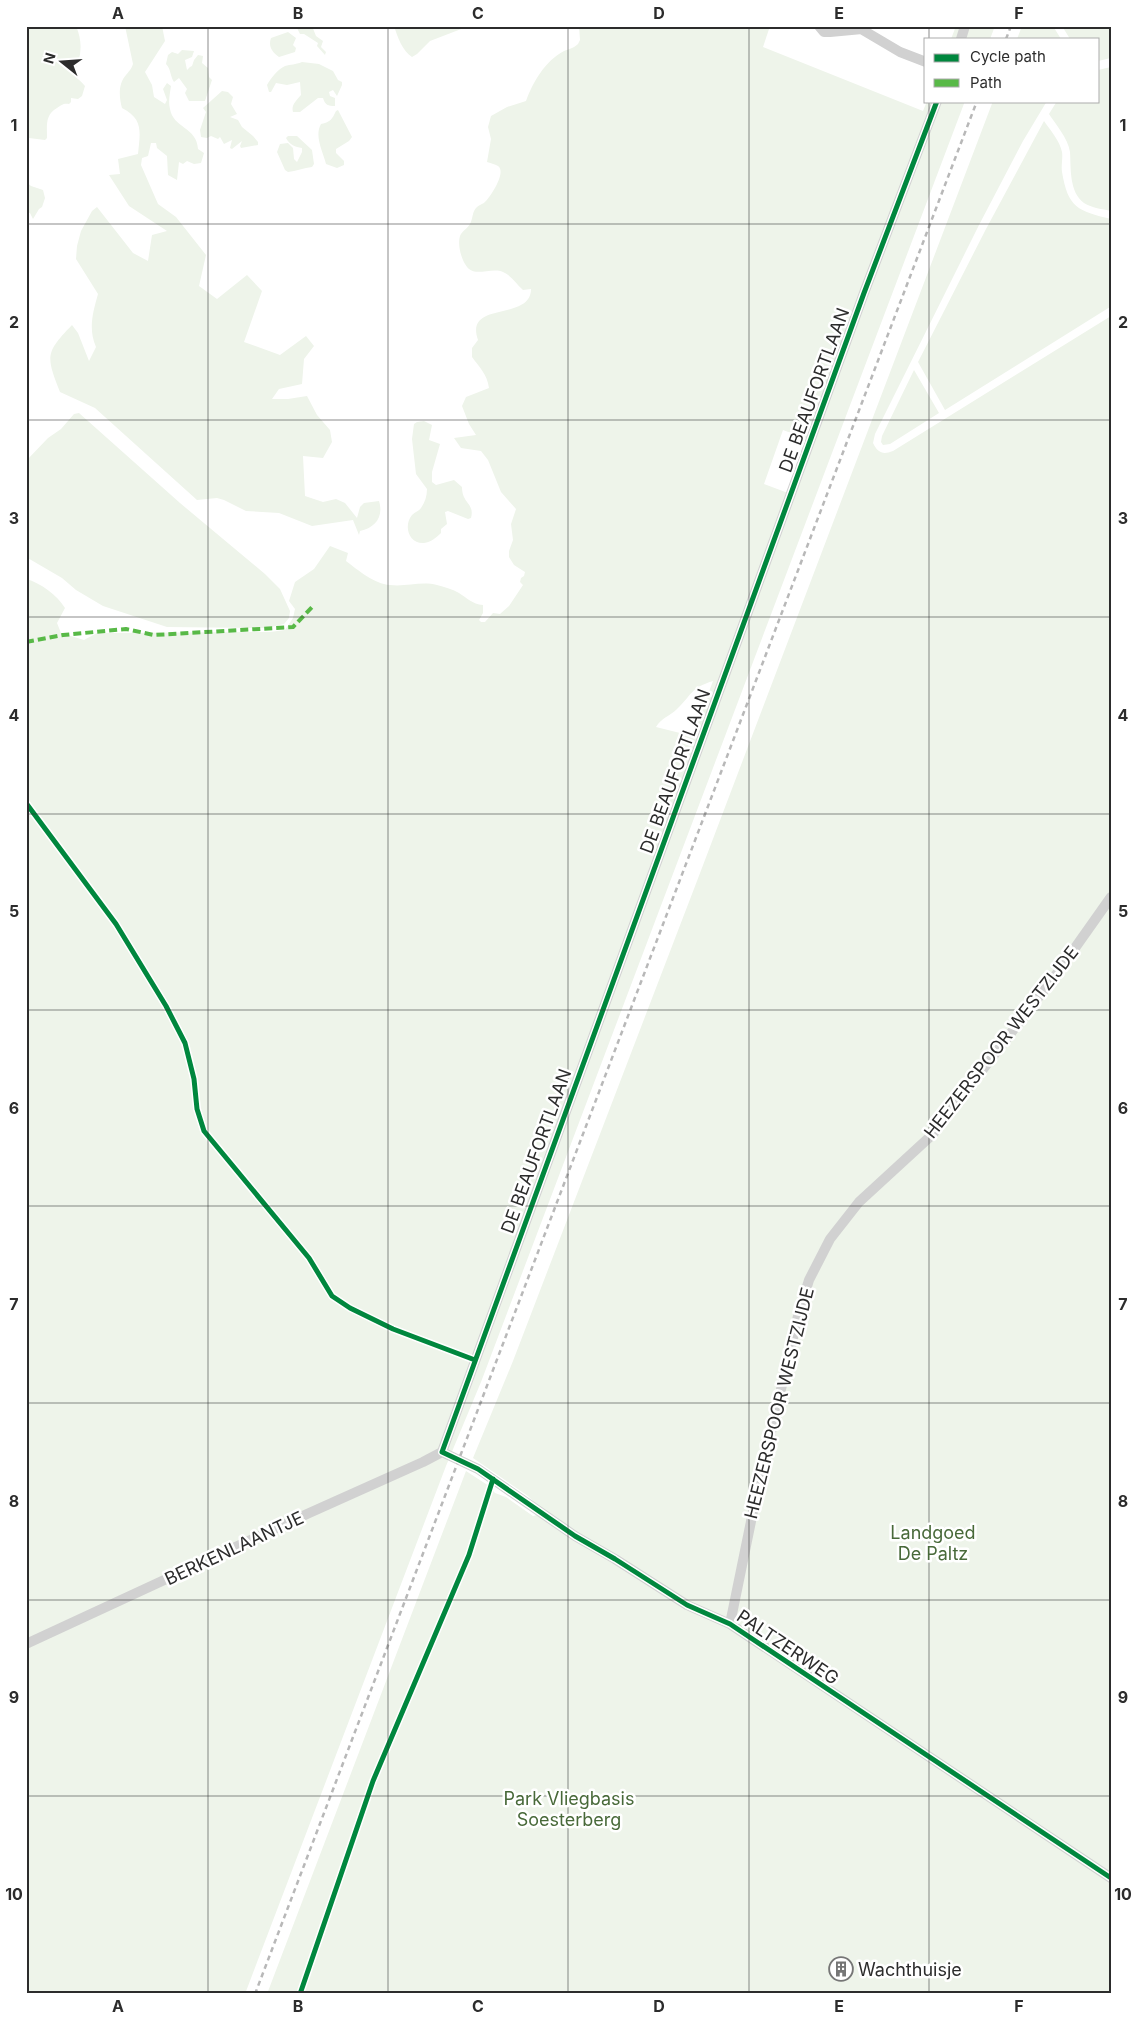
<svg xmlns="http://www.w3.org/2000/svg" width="1137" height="2020" font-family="Inter,sans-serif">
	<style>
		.green { fill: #eef4ea; fill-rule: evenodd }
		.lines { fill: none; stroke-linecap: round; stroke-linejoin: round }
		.minor { stroke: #d1d1d1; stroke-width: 10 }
		.rail { stroke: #b8b8b8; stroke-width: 2.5; stroke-dasharray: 5 4; stroke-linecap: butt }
		.quiet { stroke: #58b947; stroke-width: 4; stroke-dasharray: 8 4; stroke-linecap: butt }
		.cycleway-casing { stroke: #fff; stroke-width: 8 }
		.cycleway { stroke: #00873e; stroke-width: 5 }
		.grid { fill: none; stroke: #2c2c2c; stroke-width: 1; stroke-opacity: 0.55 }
		.labels { text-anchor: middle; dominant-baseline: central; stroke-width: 5; stroke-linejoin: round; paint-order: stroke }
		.street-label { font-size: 18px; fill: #2c2c2c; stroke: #fff }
		.park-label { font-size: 18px; fill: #486939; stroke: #fff }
		.poi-label { font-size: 18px; fill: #2c2c2c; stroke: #fff; text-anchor: start }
		.neatline { fill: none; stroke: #2c2c2c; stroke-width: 2 }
		.grid-label { font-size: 16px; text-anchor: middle; font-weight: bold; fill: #2c2c2c }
	</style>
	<rect width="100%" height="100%" fill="#fff"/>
	<path class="green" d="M26 26H76C83 42 82 58 73 73L85 86 82 96 78 99 71 98V102L69 104C63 103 62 105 57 108 45 115 47 125 47 138L45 140 29 138V120L26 118Z
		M125 26H162L165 41 145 72 152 85 154 97 165 104 167 100 163 89 167 83 171 86C170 93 168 102 170 109 173 128 197 127 198 149L204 153 201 163 194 164 187 161 183 164 179 162 177 180 168 175 167 156 157 148 156 143H151L148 156 142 158 141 165 158 204 176 217 206 255 199 286 217 299 247 275 262 291 244 342 280 355 306 336 314 346 304 359 302 384 279 389 272 399H288L307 396 317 415 330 430 332 442 323 458 303 456 305 496 323 502 336 499 345 503 357 518 360 507 364 503 379 501C384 517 375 528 360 531L359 535 353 520 312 526 279 513 246 511 224 500 217 498 197 500 95 408 60 392C46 356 45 353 72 325L78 333 89 361 96 347C88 329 93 312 98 294L76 259 77 246 81 231 92 211 97 207 133 253 148 261 152 235 167 231 129 206 109 175 120 174 118 159 138 154C140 133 144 119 122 108 119 97 118 84 126 75 129 71 131 70 133 64Z
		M296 26H312L316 36 323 41 321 47 326 52 325 55 317 46 318 43 304 34H300Z
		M394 26H469L430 41 417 54 412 57C402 50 398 38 394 26Z
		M579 26H770L763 47 923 111 927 101H965L481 1382 446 1466 245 1994H26V579C41 583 57 595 65 608L57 623 61 633 84 640 97 633H107L270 632 285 630 293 618 295 609 289 601 295 582 314 569 330 546 348 553 346 561C358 570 374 584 390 585 406 587 421 581 437 585 444 587 452 589 459 593 467 598 472 604 483 605V613L479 620 481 622H485L493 613 500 614 509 606 523 585 520 582 521 578 524 576 525 572 514 565 509 557V551L513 540 511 524 516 509 501 492 488 460 481 451 461 448 454 438 476 435 469 424 462 406 466 397 489 388C487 374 480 368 472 357V348L478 340C464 300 531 322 531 289L523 290C516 284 512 276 503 272 493 267 477 276 469 269 462 263 457 245 460 236 462 231 467 229 470 224 473 219 472 211 477 207 479 205 482 204 484 203 490 198 507 172 498 166 495 164 490 163 487 162L491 139 488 127 491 116 507 107 526 101C533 82 545 61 564 51 569 49 574 48 578 44L580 40ZM783 430 807 439 788 493 764 484ZM713 681 692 736 656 727C661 718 670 716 677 709 692 695 690 688 713 681Z
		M956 26H995L990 39H951Z
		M1022 26H1053L1061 39H1017Z
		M1062 26H1111V58L1098 61V39H1070Z
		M288 32 296 38 293 45 296 48 295 52 279 57C272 52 268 46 271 38Z
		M182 50 194 51 192 57 185 60 187 70 190 67 192 66 194 60 198 55 203 56 202 63 208 68 209 77 212 80 205 101H189L185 93 187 89 179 78 174 82C170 76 171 69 166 64L168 55 172 52 178 54Z
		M302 62 319 64 333 71 338 80 342 82V85L337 96 333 90 329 92 330 96 335 98V106C328 106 325 105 323 98H318L300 112H293C291 105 296 101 301 95L300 82 287 85 276 83 271 92H269L267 85C271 78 278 69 285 66 291 64 295 65 302 62Z
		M1111 67V211C1102 209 1092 208 1084 203 1069 192 1071 168 1070 152 1068 138 1056 125 1049 114L1057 101H1098V70Z
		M222 91 228 92 233 97 231 104 237 114 230 117 238 120 242 127 253 136 258 142V145L241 148 240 146 242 141 232 149 230 148 232 140 224 144 220 137 218 139 211 136 207 138 201 137 200 130 206 112 203 108Z
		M993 101H1047L1023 141 979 225 875 434 873 443C878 453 883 455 893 451L1111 316V1994H267L466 1471 489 1486 495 1493 506 1497 533 1516 545 1513 528 1496 473 1458 513 1361 697 881Z
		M338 110 352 137 349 141 336 149V153L344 161V165L337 168 326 164C323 152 314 136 321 124 331 122 332 119 336 111Z
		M1044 121C1050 130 1060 141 1062 152 1063 158 1061 165 1062 172 1068 208 1078 211 1111 219L1110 307 945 410 918 362 986 229Z
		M288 136H297L312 150 314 164 312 167C304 168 296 171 288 172L285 170 277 152 280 144 288 143 293 148 294 159 297 162 302 152V148C295 147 290 145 286 138Z
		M26 182 31 186 43 190 45 198 42 207 39 209 33 219 30 213 26 212Z
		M914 370 939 413 890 444 883 445 881 442 882 436Z
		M79 413 180 503 265 574 280 589 290 611 289 618 284 624 267 628 167 627 103 606 76 590 62 578 26 557V461L48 438 61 429 74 414Z
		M424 421 432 425 429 440 440 444 432 472V482L436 485 454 480 462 487C462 504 475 503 471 518L468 519 448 511 445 512 447 524 441 529V533C436 538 431 542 424 543 409 544 403 526 412 515 415 512 419 511 421 508 425 502 427 496 427 489L416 474 412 439 414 424 417 422Z"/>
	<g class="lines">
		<path class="minor" d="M819 26 824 32H830L862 29
			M856 26 900 52 926 62
			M961 39 965 26
			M442 1452 864 293 937 101
			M442 1452 478 1469 575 1536 615 1559 687 1605 730 1624 1111 1878
			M730 1624 756 1497 798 1316 809 1280 830 1239 859 1202 933 1134 1058 972 1111 897
			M26 1644 307 1514 423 1462 442 1452"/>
		<path class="rail" d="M1006 39 1011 26
			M255 1994 977 101"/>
		<path class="quiet" d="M26 642 63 635 126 629 154 635 293 627 314 605"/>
		<g class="cycleway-casing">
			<path id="cycleway" d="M937 101 864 293 442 1452 478 1469 575 1536 615 1559 687 1605 730 1624 1111 1878
				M26 803 116 924 166 1006 185 1043 194 1079 197 1109 204 1131 309 1258 332 1296 350 1308 393 1329 475 1360
				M300 1994 373 1781 469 1555 493 1479"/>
		</g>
		<use href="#cycleway" class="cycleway"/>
	</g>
	<path class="grid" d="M208 26V1994M388 26V1994M568 26V1994M749 26V1994M929 26V39M929 101V1994M26 224H1111M26 420H1111M26 617H1111M26 814H1111M26 1010H1111M26 1206H1111M26 1403H1111M26 1600H1111M26 1796H1111"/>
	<defs>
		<g id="building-ring" transform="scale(1.25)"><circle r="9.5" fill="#fff" stroke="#767676" stroke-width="1.5"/><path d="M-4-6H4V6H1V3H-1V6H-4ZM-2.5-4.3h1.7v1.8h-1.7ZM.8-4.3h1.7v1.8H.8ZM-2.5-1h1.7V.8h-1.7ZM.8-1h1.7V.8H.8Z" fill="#767676"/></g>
	</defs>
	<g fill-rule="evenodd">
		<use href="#building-ring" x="841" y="1969"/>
	</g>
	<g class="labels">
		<g class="street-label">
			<text transform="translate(814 390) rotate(-70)">DE BEAUFORTLAAN</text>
			<text transform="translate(675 771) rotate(-70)">DE BEAUFORTLAAN</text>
			<text transform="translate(1001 1042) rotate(-52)">HEEZERSPOOR WESTZIJDE</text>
			<text transform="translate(536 1151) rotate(-70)">DE BEAUFORTLAAN</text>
			<text transform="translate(779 1403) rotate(-76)">HEEZERSPOOR WESTZIJDE</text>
			<text transform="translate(234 1548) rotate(-25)">BERKENLAANTJE</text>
			<text transform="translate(788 1647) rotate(34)">PALTZERWEG</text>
		</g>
		<g class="park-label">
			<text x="933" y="1532">Landgoed<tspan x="933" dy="21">De Paltz</tspan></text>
			<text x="569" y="1798">Park Vliegbasis<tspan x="569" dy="21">Soesterberg</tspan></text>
		</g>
		<g class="poi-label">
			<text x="858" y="1969">Wachthuisje</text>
		</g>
	</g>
	<rect width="1137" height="2020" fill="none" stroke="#ffffff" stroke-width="55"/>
	<rect x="924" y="38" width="175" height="65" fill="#ffffff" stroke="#ababab"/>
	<rect x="934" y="54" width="25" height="8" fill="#00873e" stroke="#ababab"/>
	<text x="970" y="62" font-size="15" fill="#2c2c2c">Cycle path</text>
	<rect x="934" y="79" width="25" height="8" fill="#58b947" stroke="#ababab"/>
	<text x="970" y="88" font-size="15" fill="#2c2c2c">Path</text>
	<g transform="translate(62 62) rotate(287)" stroke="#ffffff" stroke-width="4" paint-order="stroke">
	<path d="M0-4L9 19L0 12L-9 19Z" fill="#2c2c2c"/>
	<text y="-8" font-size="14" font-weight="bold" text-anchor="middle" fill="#2c2c2c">N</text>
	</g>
	<rect x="28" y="28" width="1082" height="1964" class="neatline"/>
	<g class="grid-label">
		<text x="118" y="19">A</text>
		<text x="298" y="19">B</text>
		<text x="478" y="19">C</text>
		<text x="659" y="19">D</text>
		<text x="839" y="19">E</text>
		<text x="1019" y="19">F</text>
		<text x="14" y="131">1</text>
		<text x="1123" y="131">1</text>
		<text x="14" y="328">2</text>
		<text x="1123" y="328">2</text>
		<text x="14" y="524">3</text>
		<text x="1123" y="524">3</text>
		<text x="14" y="721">4</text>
		<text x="1123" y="721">4</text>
		<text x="14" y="917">5</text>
		<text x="1123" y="917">5</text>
		<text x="14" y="1114">6</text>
		<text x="1123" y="1114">6</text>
		<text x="14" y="1310">7</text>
		<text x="1123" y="1310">7</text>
		<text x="14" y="1507">8</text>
		<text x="1123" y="1507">8</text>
		<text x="14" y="1703">9</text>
		<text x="1123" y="1703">9</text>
		<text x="14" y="1900">10</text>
		<text x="1123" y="1900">10</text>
		<text x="118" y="2012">A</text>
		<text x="298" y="2012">B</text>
		<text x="478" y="2012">C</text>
		<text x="659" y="2012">D</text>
		<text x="839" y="2012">E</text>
		<text x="1019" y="2012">F</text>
	</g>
</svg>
